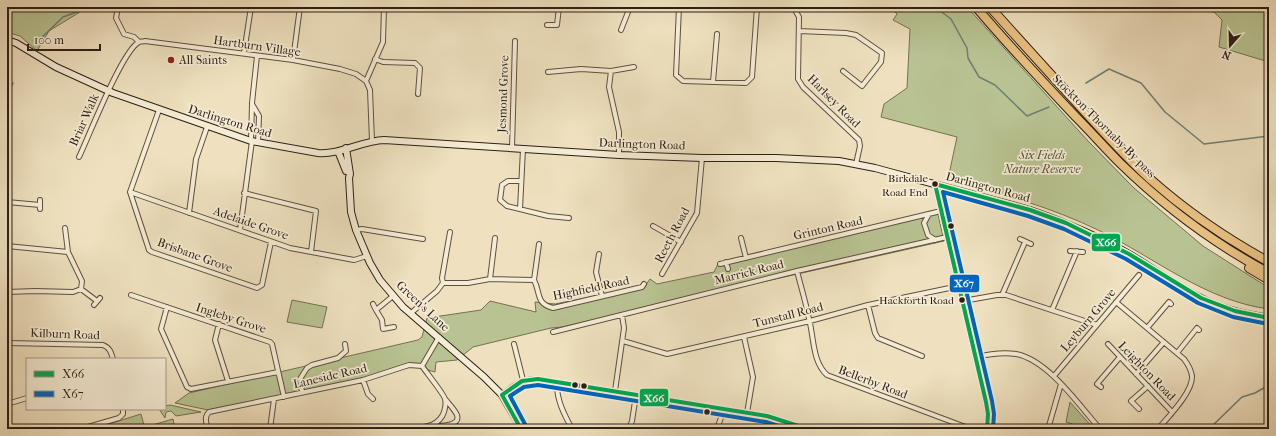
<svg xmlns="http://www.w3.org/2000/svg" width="1276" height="436" font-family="'IM FELL French Canon',serif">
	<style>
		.green { fill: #b9c392; stroke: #737154 }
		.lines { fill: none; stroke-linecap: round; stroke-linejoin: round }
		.stream { stroke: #6e7e75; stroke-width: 1.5 }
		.street-casing { stroke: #5e5040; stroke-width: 6 }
		.secondary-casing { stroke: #2d1f15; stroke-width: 8 }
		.highway-casing { stroke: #2d1f15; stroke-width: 10 }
		.street { stroke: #f5ecd5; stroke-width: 4 }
		.secondary { stroke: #f5ecd5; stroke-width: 6 }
		.highway { stroke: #e8c080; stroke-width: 8 }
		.bus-1-casing { stroke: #f5ecd5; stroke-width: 7 }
		.bus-2-casing { stroke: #f5ecd5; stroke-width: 7 }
		.bus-1 { stroke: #00a651; stroke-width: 4 }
		.bus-2 { stroke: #0065bd; stroke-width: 4 }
		.poi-dot { fill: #8f2418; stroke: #f5ecd5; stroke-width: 1.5 }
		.bus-dot { fill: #2d1f15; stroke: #f5ecd5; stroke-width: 1.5 }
		.labels { text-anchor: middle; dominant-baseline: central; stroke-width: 3.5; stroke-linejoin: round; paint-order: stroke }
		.bus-label { font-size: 11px; fill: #2d1f15; stroke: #f5ecd5; text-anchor: end }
		.street-label { font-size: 12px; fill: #2d1f15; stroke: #f5ecd5 }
		.poi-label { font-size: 12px; fill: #2d1f15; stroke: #f5ecd5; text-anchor: start }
		.park-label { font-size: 12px; font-style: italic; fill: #57503a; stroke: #f5ecd5 }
		.line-badge { stroke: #f5ecd5; stroke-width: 1.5 }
		.badge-label { font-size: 11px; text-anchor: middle; font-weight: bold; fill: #fff }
	</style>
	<rect width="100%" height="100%" fill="#efe1bf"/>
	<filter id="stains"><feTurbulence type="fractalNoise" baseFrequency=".005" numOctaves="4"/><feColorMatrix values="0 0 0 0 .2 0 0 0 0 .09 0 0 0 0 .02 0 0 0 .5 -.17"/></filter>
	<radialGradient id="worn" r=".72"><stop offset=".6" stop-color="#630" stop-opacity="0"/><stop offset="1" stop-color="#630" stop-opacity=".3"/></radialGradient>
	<path class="green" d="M7 7H88L49 31 37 51 20 36 7 32Z
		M890 7H967L1088 141 1134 188 1203 246 1269 288V309C1206 301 1155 258 1100 231 1051 207 1000 193 948 179L957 137 881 117 884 104 907 88 910 29 893 20 897 14Z
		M1165 7H1269V62L1219 47 1222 20 1214 12Z
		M937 210 944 241 562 327 551 328 473 347 457 360 436 362 435 372 414 366 362 380 208 410 175 403 189 393 418 340 422 337 427 318 481 310 490 301 536 312 535 302 555 304 645 286 650 279 657 284 714 272 718 264Z
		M292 300 327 307 322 328 287 322Z
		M1070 402 1093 428V429H1088L1066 422Z
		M170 405 201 412 176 416 171 411 166 412 165 418 159 409H165V406Z
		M141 414 145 429H93Z
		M173 419 175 429H149V426Z"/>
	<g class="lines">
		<path class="stream" d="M935 7 951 19 967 48 968 58 979 77 995 85 1027 116 1049 107
			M36 43 63 17 85 9 87 7
			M1086 83 1109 69 1141 83 1165 112 1204 144 1269 136
			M7 95 13 83
			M1209 429 1242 397 1255 393 1269 385"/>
		<g class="street-casing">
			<path id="street" d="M118 7 116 18 124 34 134 37 139 42
				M679 7 676 75 683 81 746 83 752 77 757 7
				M790 7 795 10 799 17 798 79 803 87 859 140 860 146 856 164
				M547 25H557L559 7
				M621 30 630 7
				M799 31 846 33 856 35 882 53 881 62 862 86 843 71
				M244 53 251 7
				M375 59 383 62 415 63 420 68 418 94
				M293 60 300 7
				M611 71 634 67
				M548 72 581 69 611 71 609 87 619 132V155
				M366 81 383 42 384 7
				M713 82 717 34
				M252 104 259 116 258 143
				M159 110 130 192 149 250 152 252 257 288 262 285 271 242
				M251 141 252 103 257 56
				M512 148 515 41
				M79 157C89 136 122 51 139 42 140 41 143 42 145 41L293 60 340 69 356 74 366 81 370 90 372 141
				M521 181H508L502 185 500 200 507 206 548 216 569 218
				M935 184 986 402 988 414 987 429
				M130 192 290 248 354 260 367 256
				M244 193 316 211 311 252
				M7 202 40 205
				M40 209V200
				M520 209 523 149
				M189 213 196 159 207 127
				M929 214 924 223 928 235 935 240
				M653 226 681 242
				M65 228 68 252
				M240 230 252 141
				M356 230 362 229 423 239
				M741 238 746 258
				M1020 239 1031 244
				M7 246 68 252 82 281 81 289 73 292 35 291 7 292
				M1070 251 1083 252
				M599 254 596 272 602 296
				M726 262 728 269
				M720 264 941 211
				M797 271C801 287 806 303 809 319 814 337 812 361 827 375L971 429
				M662 274 697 213 702 158
				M490 279 495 238
				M534 280C541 293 535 303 553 308L642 287 644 284
				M534 280 539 244
				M443 283 442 278 450 232
				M81 289 97 301
				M131 295 270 342 272 344 284 397
				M1002 295 1025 242
				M393 296 376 310 382 320 383 329 394 327
				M963 301 997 295H1006L1097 325
				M1116 302 1184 359C1187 363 1191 369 1192 376 1193 392 1168 417 1158 429
				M373 304 376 310
				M94 305 100 298
				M868 305 875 333 878 338 922 356
				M167 307 161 329 187 387 191 389 278 372
				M1052 310 1077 251
				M411 313 437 291 443 283H468L490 279 534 280
				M219 324 215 340 228 381
				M1147 328 1169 302 1171 304
				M553 332 797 271 947 237
				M744 337 753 377 747 413
				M623 341 667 354 810 321 868 305 959 286
				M7 343 103 345C110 348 111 352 113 359
				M514 344 523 380
				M1108 344 1172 412
				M1177 353 1197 328 1199 330
				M976 357C989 354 1002 352 1016 354 1048 360 1079 405 1100 429
				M1136 374 1164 342
				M1054 376 1139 275
				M363 380 368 394 373 399
				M557 382C556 399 564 414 572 429
				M1101 387 1097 384 1120 357
				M615 391 624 328 622 315
				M302 392 300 379 307 368 312 365 338 358 346 351 345 344
				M502 395C515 385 520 379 538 379L747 413 767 416 808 429
				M7 404 27 398
				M1139 409 1131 401 1148 386
				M432 426C438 426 461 427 457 415 455 410 449 404 446 400
				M81 429 119 418 123 414V409
				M208 429C206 422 204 417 209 412L363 380 409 365 422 366 439 337
				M270 429 274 399
				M410 429C423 427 439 427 444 412 445 409 446 403 445 399 444 394 426 372 422 366
				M629 429 632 421 636 395
				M717 429 724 409
				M1048 429 1061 384"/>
		</g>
		<g class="secondary-casing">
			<path id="secondary" d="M7 40 16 43 56 67 113 93 251 141 318 153C339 155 362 141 384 140L619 155 702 158H776L839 161 875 168 1030 210C1064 222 1098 236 1129 254 1153 268 1175 285 1199 297 1221 309 1245 314 1269 318
				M346 148 350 174 349 178 351 212 356 230 370 263 380 280 403 307 484 377 502 395 516 419 521 429
				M338 151 346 171"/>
		</g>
		<g class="highway-casing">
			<path id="highway" d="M976 7C1008 45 1042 81 1076 117 1091 132 1105 148 1120 163 1164 206 1215 244 1269 273
				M990 7C1022 43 1054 78 1086 113 1107 136 1127 158 1150 179 1186 211 1227 239 1269 262
				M1249 268 1269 280"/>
		</g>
		<use href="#street" class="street"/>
		<use href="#secondary" class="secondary"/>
		<use href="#highway" class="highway"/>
		<g class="bus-1-casing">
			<path id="bus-1" d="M935 184 1030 210 1066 223 1129 254 1201 298 1235 311 1269 318
				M935 184 986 402 988 414 987 429
				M502 395 522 381 538 379 767 416 808 429
				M502 395 521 429"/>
		</g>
		<g class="bus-2-casing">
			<path id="bus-2" d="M526 426 510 396 524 387 538 385 766 422 788 429
				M993 429 994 414 992 401 943 192 1028 216 1064 229 1126 259 1198 303 1233 317 1268 324"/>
		</g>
		<use href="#bus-1" class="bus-1"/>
		<use href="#bus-2" class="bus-2"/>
	</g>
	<circle class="poi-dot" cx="171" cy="60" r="4"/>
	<g class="bus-dot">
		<circle cx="935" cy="184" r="3.5"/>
		<circle cx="951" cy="226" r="3.5"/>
		<circle cx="962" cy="300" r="3.5"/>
		<circle cx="575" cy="385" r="3.5"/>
		<circle cx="584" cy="386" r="3.5"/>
		<circle cx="707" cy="412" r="3.5"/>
	</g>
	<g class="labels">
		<g class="bus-label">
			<text x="928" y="178">Birkdale<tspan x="928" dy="14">Road End</tspan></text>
			<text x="954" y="300">Hackforth Road</text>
		</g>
		<g class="street-label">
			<text transform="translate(257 46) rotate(8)">Hartburn Village</text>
			<text transform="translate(503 94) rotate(-88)">Jesmond Grove</text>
			<text transform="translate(834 101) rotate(45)">Harlsey Road</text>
			<text transform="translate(84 120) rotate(-66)">Briar Walk</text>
			<text transform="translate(230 121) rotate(17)">Darlington Road</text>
			<text transform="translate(1104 126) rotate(45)">Stockton-Thornaby By-pass</text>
			<text transform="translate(642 144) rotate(2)">Darlington Road</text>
			<text transform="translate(988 187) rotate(15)">Darlington Road</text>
			<text transform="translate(251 223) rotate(19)">Adelaide Grove</text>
			<text transform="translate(828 228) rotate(-13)">Grinton Road</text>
			<text transform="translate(672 235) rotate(-62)">Reeth Road</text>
			<text transform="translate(195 255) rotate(20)">Brisbane Grove</text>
			<text transform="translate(749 272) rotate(-14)">Marrick Road</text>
			<text transform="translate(591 288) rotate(-12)">Highfield Road</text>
			<text transform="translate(423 306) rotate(43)">Green's Lane</text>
			<text transform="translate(788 315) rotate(-14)">Tunstall Road</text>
			<text transform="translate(231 318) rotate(18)">Ingleby Grove</text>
			<text transform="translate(1088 320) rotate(-50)">Leyburn Grove</text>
			<text transform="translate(65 334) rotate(2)">Kilburn Road</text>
			<text transform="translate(1147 371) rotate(46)">Leighton Road</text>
			<text transform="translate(330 376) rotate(-13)">Laneside Road</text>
			<text transform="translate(873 382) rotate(21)">Bellerby Road</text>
		</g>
		<g class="poi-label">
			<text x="179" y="60">All Saints</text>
		</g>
		<g class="park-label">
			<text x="1042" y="155">Six Fields<tspan x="1042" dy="14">Nature Reserve</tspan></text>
		</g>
	</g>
	<g class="line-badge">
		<rect x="1091" y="233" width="30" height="19" rx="4" fill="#00a651"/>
		<rect x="949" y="274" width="31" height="19" rx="4" fill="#0065bd"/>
		<rect x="639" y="388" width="30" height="19" rx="4" fill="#00a651"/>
	</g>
	<g class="badge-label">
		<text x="1106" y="246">X66</text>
		<text x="964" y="287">X67</text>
		<text x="654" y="402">X66</text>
	</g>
	<rect width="1276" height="436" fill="none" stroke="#efe1bf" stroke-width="24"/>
	<rect x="8" y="8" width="1260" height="420" fill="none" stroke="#2d1f15" stroke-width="2"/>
	<rect x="12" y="12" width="1252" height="412" fill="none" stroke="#2d1f15"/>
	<rect x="26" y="358" width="140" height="52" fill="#f5ecd5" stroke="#a59a88"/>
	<rect x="34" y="371" width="20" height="6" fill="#00a651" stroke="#a59a88"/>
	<text x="62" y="378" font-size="12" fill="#2d1f15">X66</text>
	<rect x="34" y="391" width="20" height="6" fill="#0065bd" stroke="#a59a88"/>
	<text x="62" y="398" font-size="12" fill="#2d1f15">X67</text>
	<g transform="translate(1230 46) rotate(200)" stroke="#f5ecd5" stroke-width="3" paint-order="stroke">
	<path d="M0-3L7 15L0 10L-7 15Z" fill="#2d1f15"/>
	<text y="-6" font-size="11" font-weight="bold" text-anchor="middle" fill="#2d1f15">N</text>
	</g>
	<path d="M28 44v6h72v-6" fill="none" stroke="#2d1f15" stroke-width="2"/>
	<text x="34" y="44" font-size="12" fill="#2d1f15" stroke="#f5ecd5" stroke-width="3" paint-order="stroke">100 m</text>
	<rect width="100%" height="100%" filter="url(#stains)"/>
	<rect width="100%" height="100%" fill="url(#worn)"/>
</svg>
